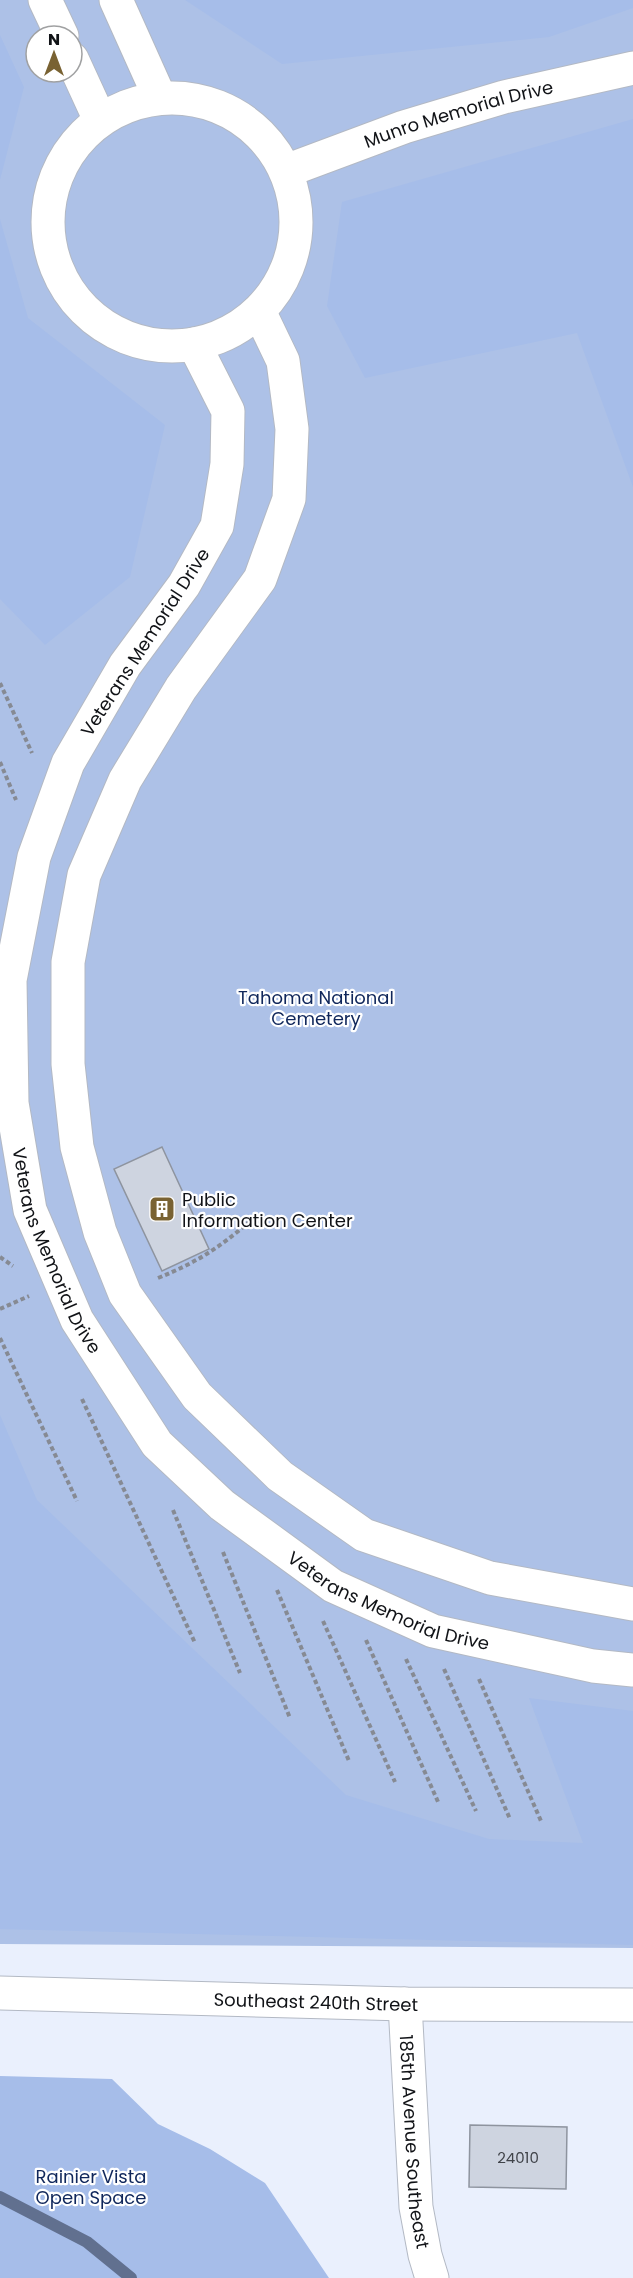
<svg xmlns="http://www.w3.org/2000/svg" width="633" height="2278" font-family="Poppins,sans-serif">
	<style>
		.green { fill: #adc1e7; fill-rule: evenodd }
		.forest { fill: #a6bde9 }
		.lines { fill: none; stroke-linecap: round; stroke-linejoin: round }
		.stream { stroke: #61708f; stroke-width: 12 }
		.building { fill: #ced4e0; stroke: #8e949f; stroke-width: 1.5 }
		.minor-casing { stroke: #b3b9c4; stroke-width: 35 }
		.secondary-casing { stroke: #b3b9c4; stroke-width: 35 }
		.path { stroke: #868a93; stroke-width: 4; stroke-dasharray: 4.5 3; stroke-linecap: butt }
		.minor { stroke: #fff; stroke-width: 33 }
		.secondary { stroke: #fff; stroke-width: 33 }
		.labels { text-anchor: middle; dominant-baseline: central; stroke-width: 4.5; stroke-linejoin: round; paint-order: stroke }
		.number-label { font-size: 15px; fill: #404349 }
		.street-label { font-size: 18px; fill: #111317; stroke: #fff }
		.park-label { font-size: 18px; fill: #10275b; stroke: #fff }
		.poi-label { font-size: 18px; fill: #111317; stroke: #fff; text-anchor: start }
	</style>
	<rect width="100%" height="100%" fill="#eaf0fd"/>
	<path class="green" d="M0 0H633V1948L0 1944ZM36 36H72V72H36Z"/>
	<path class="forest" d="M185 0H633V8L549 37 282 64Z
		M0 35 24 87 0 180Z
		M633 119V487L577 333 365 378 327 306 342 202Z
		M0 219 28 318 165 425 130 577 45 645 0 599Z
		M0 1415 37 1500 346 1795 489 1839 583 1843 529 1698 633 1711V1945L0 1929Z
		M0 2076 112 2079 158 2124 210 2149 265 2183 329 2278H0Z"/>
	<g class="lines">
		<path class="stream" d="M0 2197 87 2242 131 2278"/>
	</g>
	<path class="building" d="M162 1147 209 1249 162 1271 114 1169Z
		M470 2125 567 2127 566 2189 469 2187Z"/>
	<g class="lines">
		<g class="minor-casing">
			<g id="minor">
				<path d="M45 0 62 36"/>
				<path d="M116 0 160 98"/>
				<path d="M72 59 100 120"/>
				<circle cx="172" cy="222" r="124"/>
				<path id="s1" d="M286 171 404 127 504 97 633 68"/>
				<path d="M259 311 283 361 292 429 289 499 260 579 181 688 125 780 84 875 68 962V1064L77 1147 100 1232 125 1294 197 1396 280 1476 364 1535 490 1578 633 1604"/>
				<path id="s2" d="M194 344 228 411 227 464 217 526 184 585 125 665 68 763 34 857 10 980 12 1103 30 1210 77 1320 157 1444 222 1505 333 1586 433 1631 593 1666 633 1670"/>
				<path id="s3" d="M405 2004 416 2207 425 2255 432 2278"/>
			</g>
		</g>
		<g class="secondary-casing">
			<g id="secondary">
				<path id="s4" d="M0 1993 405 2004 633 2005"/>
			</g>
		</g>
		<path class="path" d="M0 683 32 753
			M0 762 16 800
			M0 1257 13 1266
			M158 1278C195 1263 218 1249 249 1222
			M0 1309 29 1296
			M0 1338 77 1501
			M82 1399 195 1643
			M173 1510 240 1673
			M223 1552 290 1718
			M277 1590 349 1761
			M323 1621 395 1782
			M366 1640 439 1804
			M406 1659 476 1811
			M444 1669 510 1819
			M479 1679 541 1821"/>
		<use href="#minor" class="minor"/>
		<use href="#secondary" class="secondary"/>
	</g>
	<defs>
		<g id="building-square" transform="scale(1.35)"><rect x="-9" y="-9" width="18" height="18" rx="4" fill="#796232" stroke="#fff"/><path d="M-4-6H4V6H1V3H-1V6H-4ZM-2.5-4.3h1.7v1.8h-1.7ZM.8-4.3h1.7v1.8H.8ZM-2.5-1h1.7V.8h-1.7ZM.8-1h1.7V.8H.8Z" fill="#fff"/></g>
	</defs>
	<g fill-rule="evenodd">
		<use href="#building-square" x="162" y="1209"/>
	</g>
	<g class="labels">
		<g class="number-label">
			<text x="518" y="2157">24010</text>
		</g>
		<g class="street-label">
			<text stroke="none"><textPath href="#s1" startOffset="182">Munro Memorial Drive</textPath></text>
			<text transform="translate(145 642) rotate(-57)">Veterans Memorial Drive</text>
			<text stroke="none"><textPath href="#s2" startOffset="975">Veterans Memorial Drive</textPath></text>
			<text stroke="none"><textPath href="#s2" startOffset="1479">Veterans Memorial Drive</textPath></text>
			<text stroke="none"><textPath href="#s4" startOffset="316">Southeast 240th Street</textPath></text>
			<text stroke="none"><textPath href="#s3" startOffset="138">185th Avenue Southeast</textPath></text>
		</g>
		<g class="park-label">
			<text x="316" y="997">Tahoma National<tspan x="316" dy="21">Cemetery</tspan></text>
			<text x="91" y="2176">Rainier Vista<tspan x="91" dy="21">Open Space</tspan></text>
		</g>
		<g class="poi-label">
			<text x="182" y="1199">Public<tspan x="182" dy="21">Information Center</tspan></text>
		</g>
	</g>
	<g transform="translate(54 54)"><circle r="28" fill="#ffffff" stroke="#a0a1a2" stroke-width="1.5"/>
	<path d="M0-4.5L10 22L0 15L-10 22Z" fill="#796232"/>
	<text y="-9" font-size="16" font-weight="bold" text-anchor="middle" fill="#111317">N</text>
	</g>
</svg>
